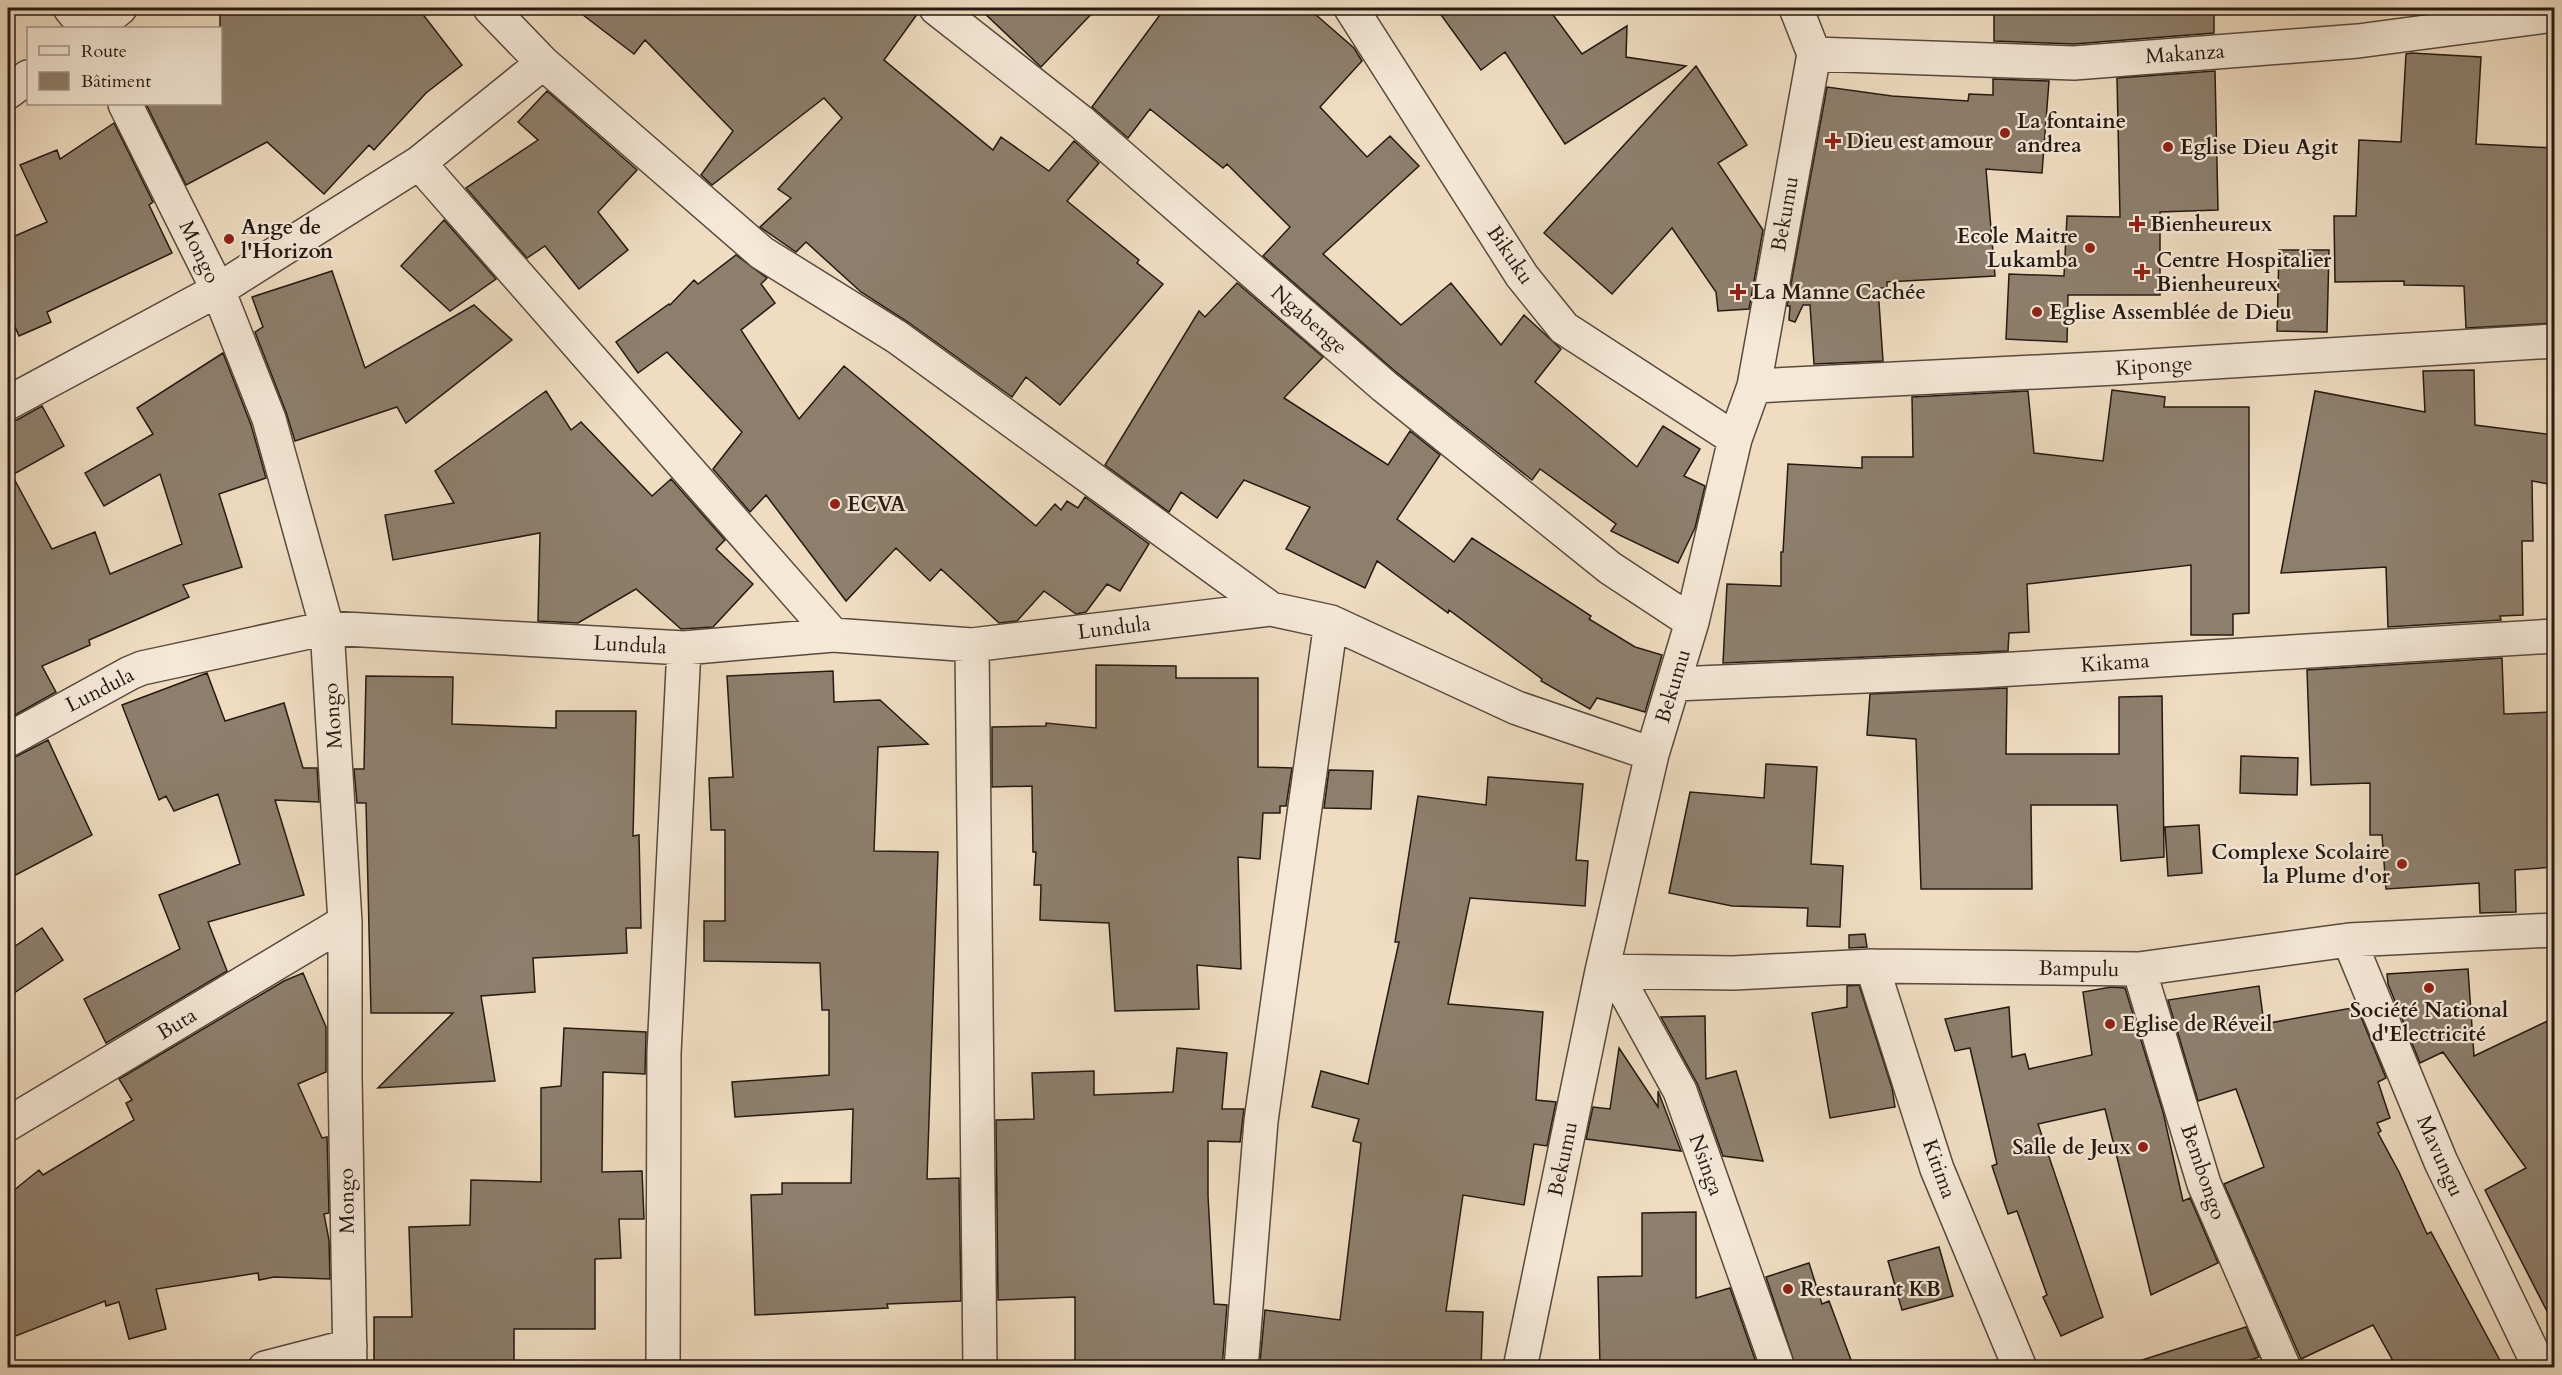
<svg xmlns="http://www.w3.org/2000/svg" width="2562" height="1375" font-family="Cardo,serif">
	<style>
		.building { fill: #8e7f6d; stroke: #251a13; stroke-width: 1.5 }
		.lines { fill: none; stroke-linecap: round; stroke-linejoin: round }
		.street-casing { stroke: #584a3e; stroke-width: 36 }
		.street { stroke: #f5e8d7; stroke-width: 33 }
		.poi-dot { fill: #8f2418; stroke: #f5e8d7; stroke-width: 2 }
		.labels { text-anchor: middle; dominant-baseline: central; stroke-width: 4.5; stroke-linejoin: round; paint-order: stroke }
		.street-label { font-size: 21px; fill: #251a13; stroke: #f5e8d7 }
		.poi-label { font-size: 21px; font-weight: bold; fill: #251a13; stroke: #f5e8d7; text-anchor: start }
	</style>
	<rect width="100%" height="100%" fill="#efdcc1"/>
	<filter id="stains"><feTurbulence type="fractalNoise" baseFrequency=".00333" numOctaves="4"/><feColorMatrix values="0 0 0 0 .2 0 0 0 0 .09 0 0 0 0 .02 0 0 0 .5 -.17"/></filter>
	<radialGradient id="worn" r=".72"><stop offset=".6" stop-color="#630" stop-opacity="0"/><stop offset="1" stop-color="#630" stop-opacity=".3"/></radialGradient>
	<path class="building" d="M220 8H418L462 65 426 93 374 150 369 145 324 194 267 142 186 185 146 104H220Z
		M574 8H918V13L884 60 993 150 1001 137 1049 171 1074 141 1099 163 1067 201 1139 260 1137 263 1163 284 1060 405 1026 377 1012 397 908 322 861 292 806 242 796 252 760 227 791 198 778 189 842 118 824 98 712 185 701 175 733 131 645 40 634 54Z
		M979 8H1097L1041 67Z
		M1165 8H1308L1354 48 1362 61 1320 107 1367 157 1390 136 1419 166 1323 254 1401 325 1451 283 1501 345 1524 315 1561 349 1535 382 1637 467 1663 426 1700 449 1684 476 1705 486 1695 528 1678 563 1611 531 1616 524 1540 469 1532 480 1396 372 1263 256 1290 227 1227 164 1223 168 1150 109 1128 138 1092 107Z
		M1436 8H1548L1582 54 1627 26 1626 57 1686 66 1565 144 1505 52 1481 70Z
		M1994 8H2214V33L2074 44 1994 41Z
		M2411 53 2481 57 2476 144 2554 148V323L2466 328 2464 286 2404 285V281L2335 282 2334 216H2356L2359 140 2401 142 2406 54Z
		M1696 66 1747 145 1718 163 1763 230 1749 309 1718 311 1716 292 1672 228 1612 294 1544 233Z
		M2215 71 2218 210 2160 212V295H2068L2067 342 2006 339 2009 274 2064 276 2067 216 2120 217 2117 78Z
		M1993 79 2049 81 2042 173 1986 169 1995 276 1887 282V288H1878L1883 361 1814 364 1810 305H1803L1795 322 1789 320 1790 306H1787L1827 87 1892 96 1968 101 1969 94 1993 95Z
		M547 91 637 170 598 212 628 250 579 289 545 246 527 258 466 188 538 140 518 122Z
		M114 123 153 202 149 205 172 253 47 312 51 322 19 336 8 311V239L47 222 20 165 57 150 60 159Z
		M444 220 496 279 450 311 401 266Z
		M2279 250H2329L2327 332 2277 331Z
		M736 255 767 278 761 284 775 303 741 330 799 419 844 366 1036 526 1055 504 1061 510 1067 501 1078 508 1085 497 1149 544 1120 591 1107 584 1086 612 1076 614 1044 591 1017 621 999 623 941 569 930 581 896 548 846 601 766 495 750 512 713 469 742 432 667 352 638 373 616 342 669 304 670 305 694 280 698 284Z
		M332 271 365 368 474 305 512 340 406 423 397 407 295 441 286 412 255 332 263 327 252 297Z
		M1237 283 1323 357 1284 398 1388 465 1410 431 1440 455 1397 519 1454 562 1472 538 1591 616 1589 619 1635 647 1662 655 1645 712 1597 698 1590 709 1541 681 1542 679 1449 610 1448 613 1377 561 1365 588 1286 549 1310 507 1244 480 1217 518 1181 492 1169 512 1105 465 1199 311 1205 317Z
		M223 353 251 425 266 478 219 494 242 567 183 585 189 597 89 640 90 645 42 666 56 692 8 719V422L17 420 42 406 64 446 12 475 52 549 95 532 110 574 182 544 160 474 104 506 85 473 153 434 137 408Z
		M2474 370 2475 425 2554 435 2549 484 2532 481 2533 541H2522L2523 615 2500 616 2501 620 2388 627 2386 567 2281 573 2315 391 2425 412 2423 371Z
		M2112 390 2165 397 2164 407H2249V613L2233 614V635H2191V565L2027 584 2029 632 2009 633 2008 651 1723 663 1727 584 1781 586V552H1783L1788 464 1862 468V457H1913L1912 397 2028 391 2034 453 2103 461Z
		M546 391 571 430 581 422 652 496 671 479 725 540 716 549 753 584 713 627 681 629 636 589 578 623 538 621 540 533 393 560 385 515 454 503 435 471Z
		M2502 658 2504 714 2554 712V867L2515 870 2516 912 2480 913 2479 883 2386 889 2382 835H2370V783L2311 785 2307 670Z
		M1096 665 1176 666V678H1258V767L1292 768 1286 806H1280V813H1263L1260 859 1238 857 1241 969 1197 965 1199 1009 1115 1011 1109 923 1040 920 1041 885H1034L1036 852H1033L1032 786 992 787V727L1046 726V723L1096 728Z
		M833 671 834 702 880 700 928 744 878 747 874 851 938 852 927 1179 959 1178 961 1301 887 1304 888 1308 755 1315 751 1195 782 1194V1183H851L853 1109 735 1117 732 1082 829 1075V1010H822L820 963 704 961V921H725V830H711L709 778 733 777 727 676Z
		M207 673 225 721 284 703 303 768H317L319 802 275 800 304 895 208 922 227 971 106 1043 84 999 180 949 159 895 240 864 218 794 174 811 166 796 159 800 122 705Z
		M366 676 453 677 452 724 556 728V711H636L633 836 639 835 641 928H626L627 953 533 958 535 992 481 996 495 1081 378 1088 453 1013H371L366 803H357L354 769H364Z
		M2007 688 2006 754H2119V697L2162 696 2164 857 2121 861 2117 805H2031L2032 889H1921L1916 739 1867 735 1870 694Z
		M48 740 92 835 8 879V759L17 756Z
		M2241 756 2298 758 2297 795 2240 793Z
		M1766 764 1817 767 1811 864 1843 866 1840 927 1807 926 1808 908 1732 906 1669 893 1690 792 1764 798Z
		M1329 770 1373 771 1371 809 1324 808Z
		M1488 777 1583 784 1576 860 1588 861 1585 906 1470 898 1448 1004 1543 1012 1536 1100 1556 1102 1547 1146 1534 1144 1524 1205 1463 1195 1446 1311 1483 1312 1481 1368H1303L1260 1362 1265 1310 1340 1320 1361 1143 1353 1141 1359 1119 1312 1107 1321 1071 1368 1084 1399 942H1395L1418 796 1486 805Z
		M2199 825 2202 873 2168 876 2165 827Z
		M42 928 63 960 8 997V951Z
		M1865 934 1867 947 1849 948V935Z
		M2468 969 2474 1056 2554 1018V1325L2485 1190 2526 1168 2443 1052 2420 1063 2388 984 2387 974Z
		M303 973 326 1027V1072L298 1084 322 1138 327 1137 329 1213 324 1214 329 1240 330 1279 274 1277 259 1280 258 1273 156 1289 166 1329 129 1339 119 1302 106 1306 105 1301 8 1339V1195L39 1170 43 1175 134 1120 126 1103 132 1100 119 1079 284 981Z
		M1859 985 1892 1088 1895 1107 1830 1118 1812 1013 1847 1007V986Z
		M2259 986 2264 1024 2357 1007 2386 1078 2378 1082 2390 1118 2377 1123 2381 1131 2378 1133 2399 1172 2427 1234 2431 1232 2504 1368H2397L2373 1325 2301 1359 2224 1184 2264 1167 2236 1089 2198 1101 2168 1000Z
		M2111 987 2125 988 2163 1112 2183 1201 2190 1198 2218 1263 2151 1295 2105 1109 2038 1124 2103 1317 2061 1336 2043 1297 2047 1295 2017 1211 2008 1214 1992 1166 1997 1164 1970 1048 1955 1051 1945 1019 2009 1007 2012 1057 2025 1054 2029 1069 2092 1055 2083 992Z
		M1705 1016 1706 1079 1736 1071 1763 1161 1723 1156 1698 1085 1661 1017Z
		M564 1028 646 1032 645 1074 603 1072 602 1172 642 1171 644 1219H619L621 1258 595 1259V1329H514V1368H374V1317H412L409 1227 470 1225 471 1180 541 1182V1088L561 1086Z
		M1177 1048 1227 1053 1222 1109H1244L1240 1142 1208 1141V1196L1214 1304 1227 1305 1222 1368H1075V1297L998 1300 996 1120 1034 1119 1032 1073 1094 1071V1095L1173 1092Z
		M1619 1048 1658 1107V1091L1681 1151 1586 1139 1593 1107 1610 1109Z
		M1696 1212V1298L1730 1288 1758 1368H1600L1598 1277 1642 1276V1213Z
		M1939 1247 1953 1296 1902 1310 1888 1261Z
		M1809 1263 1822 1304 1829 1301 1854 1368H1796L1766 1277Z
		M2246 1327 2259 1357 2227 1368H2144L2142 1360Z"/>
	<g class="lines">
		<g class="street-casing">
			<path id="street" d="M70 8 86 28
				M490 8 543 63 762 253 897 337 1271 609 1331 622 1517 708 1652 754
				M936 8 1081 122 1384 386 1610 568 1692 622
				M1351 8 1522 276 1564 328 1735 439
				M95 28 120 8
				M1814 54 2074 63 2358 41 2554 15
				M8 92 28 77
				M125 104 218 290 269 419 327 628 345 922V1077L350 1368
				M419 163 833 635
				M1754 386 2116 368 2554 341
				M8 403 218 290 419 163 543 63
				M972 645 980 1368
				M1675 684 1981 671 2554 636
				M8 740 130 673 142 668 327 628 684 648 833 635 972 645 1271 609
				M2349 940 2441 1162 2540 1368
				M1872 966 1937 1169 2020 1368
				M2139 969 2204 1184 2284 1368
				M1602 971 1733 973 1872 966 2139 969 2349 940 2554 930
				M1614 971 1680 1091 1778 1368
				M8 1124 345 922
				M265 1368 350 1346
				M663 1368 664 1053 684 648
				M1241 1368 1261 1121 1331 622
				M1520 1368 1602 971 1652 754 1692 622 1735 439 1754 386 1814 54 1796 8"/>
		</g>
		<use href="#street" class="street"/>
	</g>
	<g class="poi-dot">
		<circle cx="2005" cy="133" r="6"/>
		<path d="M1830 132h6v6h6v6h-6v6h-6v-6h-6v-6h6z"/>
		<circle cx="2168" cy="147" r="6"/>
		<path d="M2134 215h6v6h6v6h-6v6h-6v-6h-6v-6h6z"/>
		<circle cx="229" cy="239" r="6"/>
		<circle cx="2090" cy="248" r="6"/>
		<path d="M2139 263h6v6h6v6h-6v6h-6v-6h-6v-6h6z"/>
		<path d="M1735 283h6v6h6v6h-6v6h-6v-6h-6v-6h6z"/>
		<circle cx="2037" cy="312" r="6"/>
		<circle cx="835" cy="504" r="6"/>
		<circle cx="2402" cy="864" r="6"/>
		<circle cx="2429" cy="988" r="6"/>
		<circle cx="2110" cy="1024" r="6"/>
		<circle cx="2143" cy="1147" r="6"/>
		<circle cx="1788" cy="1289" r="6"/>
	</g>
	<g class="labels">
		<g class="street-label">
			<text transform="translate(2185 54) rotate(-4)">Makanza</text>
			<text transform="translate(1785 214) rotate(-80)">Bekumu</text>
			<text transform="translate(199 252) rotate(64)">Mongo</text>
			<text transform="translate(1510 255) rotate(56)">Bikuku</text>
			<text transform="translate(1309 320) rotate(41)">Ngabenge</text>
			<text transform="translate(2154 366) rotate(-4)">Kiponge</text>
			<text transform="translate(1114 628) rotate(-7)">Lundula</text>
			<text transform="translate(630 645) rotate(3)">Lundula</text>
			<text transform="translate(2115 663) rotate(-4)">Kikama</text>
			<text transform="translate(1673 686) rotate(-73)">Bekumu</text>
			<text transform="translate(100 690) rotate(-27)">Lundula</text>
			<text transform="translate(333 716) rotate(-94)">Mongo</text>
			<text transform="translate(2079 969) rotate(1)">Bampulu</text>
			<text transform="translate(177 1024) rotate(-31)">Buta</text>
			<text transform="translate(2440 1156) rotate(66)">Mavungu</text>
			<text transform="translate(1563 1159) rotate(-78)">Bekumu</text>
			<text transform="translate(1706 1165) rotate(70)">Nsinga</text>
			<text transform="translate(1939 1169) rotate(70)">Kitima</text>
			<text transform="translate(2203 1172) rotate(71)">Bembongo</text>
			<text transform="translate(347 1201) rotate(-91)">Mongo</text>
		</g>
		<g class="poi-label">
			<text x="2017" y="121">La fontaine<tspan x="2017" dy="24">andrea</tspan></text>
			<text x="1846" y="141">Dieu est amour</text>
			<text x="2180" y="147">Eglise Dieu Agit</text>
			<text x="2150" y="224">Bienheureux</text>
			<text x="241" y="227">Ange de<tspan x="241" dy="24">l'Horizon</tspan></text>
			<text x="2078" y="236" text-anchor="end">Ecole Maitre<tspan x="2078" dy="24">Lukamba</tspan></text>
			<text x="2156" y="260">Centre Hospitalier<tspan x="2156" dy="24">Bienheureux</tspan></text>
			<text x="1752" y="292">La Manne Cachée</text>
			<text x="2049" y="312">Eglise Assemblée de Dieu</text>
			<text x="847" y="504">ECVA</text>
			<text x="2390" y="852" text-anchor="end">Complexe Scolaire<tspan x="2390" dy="24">la Plume d'or</tspan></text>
			<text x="2429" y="1010" text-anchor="middle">Société National<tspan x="2429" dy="24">d'Electricité</tspan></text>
			<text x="2122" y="1024">Eglise de Réveil</text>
			<text x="2131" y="1147" text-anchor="end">Salle de Jeux</text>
			<text x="1800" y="1289">Restaurant KB</text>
		</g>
	</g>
	<rect width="2562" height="1375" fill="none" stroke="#efdcc1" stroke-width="30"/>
	<rect x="9" y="9" width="2544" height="1357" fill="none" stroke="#251a13" stroke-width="3"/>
	<rect x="15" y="15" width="2532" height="1345" fill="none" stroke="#251a13" stroke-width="1.5"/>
	<rect x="27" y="27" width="195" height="78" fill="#f5e8d7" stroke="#a29689" stroke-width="1.5"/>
	<rect x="39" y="46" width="30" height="9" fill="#f5e8d7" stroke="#a29689" stroke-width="1.5"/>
	<text x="81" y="57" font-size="18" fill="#251a13">Route</text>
	<rect x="39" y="72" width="30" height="18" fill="#8e7f6d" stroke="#a29689" stroke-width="1.5"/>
	<text x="81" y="87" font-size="18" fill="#251a13">Bâtiment</text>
	<rect width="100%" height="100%" filter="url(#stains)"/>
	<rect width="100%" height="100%" fill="url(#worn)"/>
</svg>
